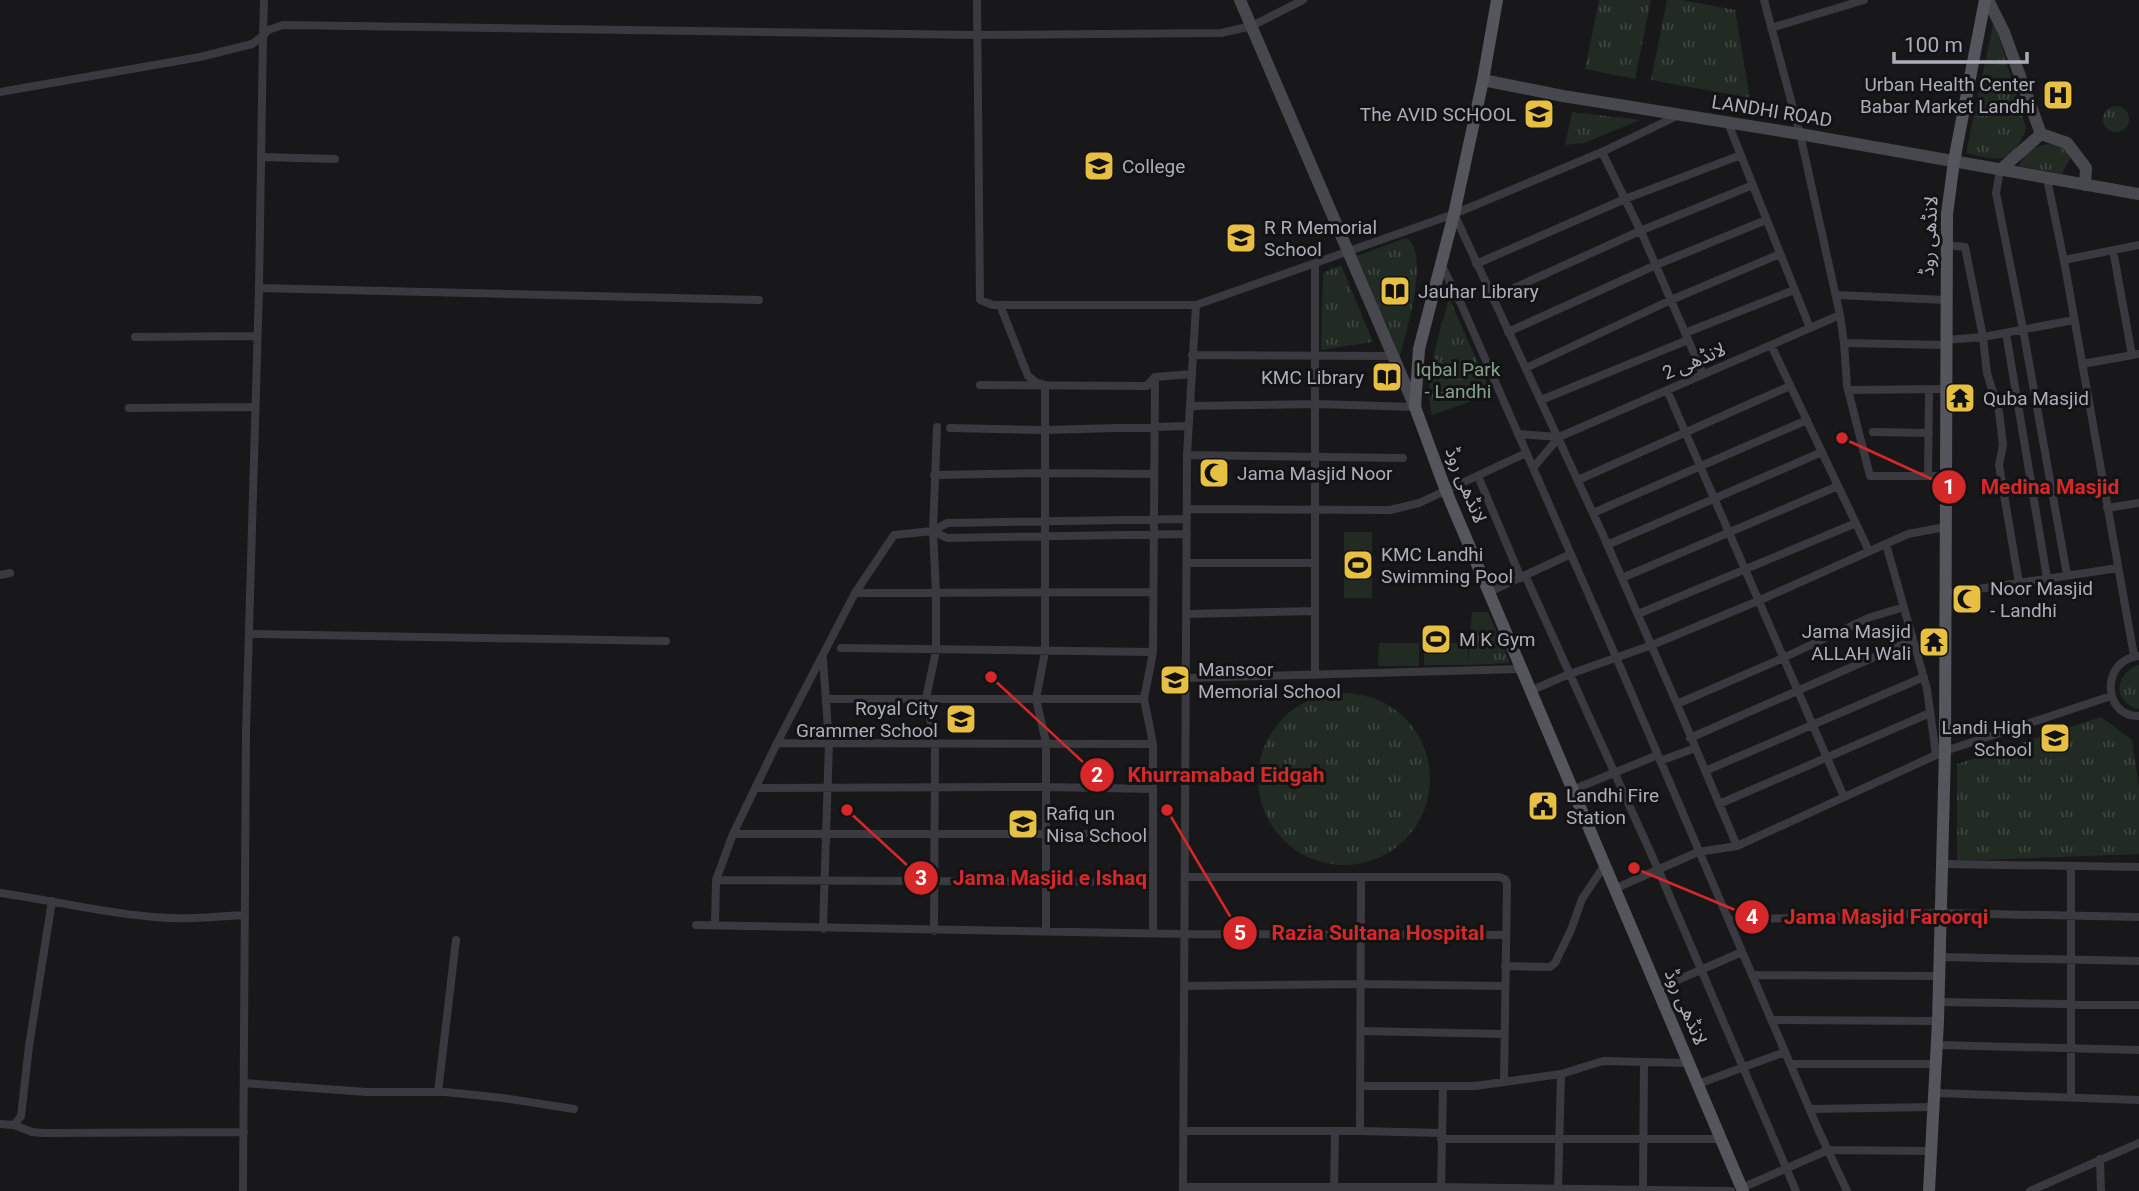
<svg xmlns="http://www.w3.org/2000/svg" width="2139" height="1191" font-family="Roboto,'Noto Sans Arabic',sans-serif">
	<style>
		.grass { fill: url(#grass-tufts) }
		.garden { fill: #222a24 }
		.lines { fill: none; stroke-linecap: round; stroke-linejoin: round }
		.street { stroke: #39393f; stroke-width: 8 }
		.secondary { stroke: #47484e; stroke-width: 12 }
		.primary { stroke: #55565d; stroke-width: 12 }
		.labels { text-anchor: middle; dominant-baseline: central; stroke-width: 6; stroke-linejoin: round; paint-order: stroke }
		.poi-label { font-size: 19px; fill: #abaeb9; stroke: #131315; text-anchor: start }
		.street-label { font-size: 19px; fill: #abaeb9; stroke: #131315 }
		.park-label { font-size: 19px; fill: #83a288; stroke: #131315 }
		.leader { fill: none; stroke: #d62828; stroke-width: 2.5 }
		.callout-dot { fill: #d62828; stroke: #131315; stroke-width: 2.5 }
		.mark-label { font-size: 21px; text-anchor: middle; font-weight: bold; fill: #fff }
		.callout-label { font-size: 21px; text-anchor: middle; font-weight: bold; fill: #d62828; stroke: #131315; stroke-width: 6; stroke-linejoin: round; paint-order: stroke }
	</style>
	<defs>
		<pattern id="grass-tufts" width="24" height="20" patternUnits="userSpaceOnUse" patternTransform="scale(1.75)"><rect width="24" height="20" fill="#222a24"/><path d="M3 7l-1-3M5 7V3M7 7l1-3M15 17l-1-3M17 17v-4M19 17l1-3" fill="none" stroke="#3f4642"/></pattern>
	</defs>
	<rect width="100%" height="100%" fill="#18181a"/>
	<path class="grass" d="M1599 0H1651L1635 79 1585 69Z
		M1667 0H1682L1735 10 1750 98 1651 80Z
		M1994 20 2026 128C2024 138 2013 157 2001 158 1991 160 1976 155 1966 153Z
		M2103 119a13 13 0 1 1 26 0a13 13 0 1 1-26 0Z
		M1572 112 1640 120 1584 143 1565 145Z
		M2052 144 2066 150 2072 155 2062 174 2019 166C2026 151 2036 145 2052 144Z
		M1406 238C1431 252 1406 332 1400 356L1357 256Z
		M1341 265 1373 342 1321 350 1323 273Z
		M1449 298 1492 394 1432 415C1423 378 1440 334 1449 298Z
		M1472 612H1488L1510 663 1468 665Z
		M2139 665V709C2112 703 2114 673 2139 665Z
		M1258 779a86 86 0 1 1 172 0a86 86 0 1 1-172 0Z
		M2101 717 2132 740 2139 788V854L1957 861V764Z"/>
	<path class="garden" d="M1344 532H1372V598H1344Z
		M1379 643H1419V666H1378Z
		M1424 643H1468V665H1424Z"/>
	<g class="lines">
		<path class="street" d="M977 0 980 300 993 305H1196L1454 214 1602 152 1679 115
			M1771 28 1864 0
			M0 92 200 57 252 44 263 36 264 0
			M1728 123 1810 328
			M1602 152 1643 236 1703 374
			M262 157 335 159
			M2000 170 1996 193 2023 329 2067 575
			M2047 179 2065 266 2134 656
			M1455 216 1603 535 1677 704 1737 846
			M1946 245 1965 247 1983 337 1987 373 1999 412 2003 445 1999 465 2019 583
			M2113 250 2132 355
			M2064 260 2139 245
			M1441 264 1462 306 1616 657 1818 1129 1847 1191
			M1476 264 1625 199 1741 155
			M259 288 759 300
			M1837 295 1945 300
			M1492 298 1640 231 1753 185
			M1000 305 1028 376 1037 383 1045 385V652L1036 699 1046 742V932
			M1840 315 1844 343 1945 345
			M1508 332 1656 265 1766 220
			M1685 333 1794 290
			M2006 333 2047 578
			M135 337 257 336
			M1945 340 1983 337 2074 320
			M1844 343 1847 386 1870 476H1945
			M1771 345 1869 551
			M1192 355 1393 356
			M2082 364 2139 354
			M1526 368 1671 300 1780 254
			M980 385 1147 386 1155 377 1192 374
			M1667 390 1844 797
			M1848 390 1945 389
			M1541 400 1688 340
			M1190 406 1316 404 1415 407
			M129 408 255 407
			M950 428 1045 430 1188 426
			M1873 432 1929 433
			M1518 434 1559 437 1840 315 1800 134 1764 0
			M1187 455 1403 458
			M1533 468 1559 437
			M934 475 1045 473 1153 474
			M1478 476 1521 578
			M1928 476 1929 389
			M1578 480 1790 386
			M2107 508 2139 503
			M1187 509 1390 510 1419 503 1526 453
			M1593 513 1807 420
			M933 531 947 523 1187 519
			M1886 544 1927 689 1936 755
			M1607 545 1822 452
			M1187 563H1315
			M0 575 10 573
			M1525 575 1658 869 1796 1191
			M1622 578 1838 486
			M1489 592 1571 554
			M855 593 1153 592
			M1945 594 2118 568
			M1187 614 1315 611
			M1638 614 1856 523
			M249 634 666 641
			M841 648 1153 652
			M2138 656C2100 661 2103 717 2139 716
			M1315 675V264
			M1187 678 1521 669
			M1530 691 1567 675 1652 645 1758 601 1908 534 1945 527
			M826 699H1144
			M1677 704 1783 658 1868 618 1904 607
			M1690 738 1913 640
			M777 743 1153 744
			M1660 761 1695 748
			M1705 771 1924 677
			M756 788 1046 787 1153 789
			M1572 790 1658 755
			M1719 804 1930 713
			M733 834H1153
			M1942 864 2139 867
			M1185 877H1499L1505 879 1507 883 1504 1082
			M716 880 1153 882
			M1614 889 1698 852 1737 846 1945 751 2111 696
			M0 893C51 900 102 913 154 917 184 920 215 917 245 915
			M1729 920 1941 913 2139 917
			M696 925 1185 934 1506 935
			M715 926 716 880 733 834 777 743 855 593 894 535 933 531 947 538 1187 534
			M823 929 829 743 823 659
			M934 931 935 743 926 698 936 651V593L933 531 937 427
			M1153 933V744L1144 699 1153 652 1155 377
			M1940 957 2139 961
			M1505 966 1550 967 1555 963 1571 930 1582 899 1604 866
			M1752 975 1939 976
			M1185 986 1361 984 1505 986
			M1657 989 1742 952
			M1939 1002 2139 1005
			M1772 1020 1938 1021
			M1361 1031 1504 1034
			M1937 1045 2139 1050
			M1791 1064H1936
			M244 1083 366 1092H445L503 1098 574 1109
			M1698 1084 1785 1052
			M1361 1086H1475L1561 1074 1603 1061 1689 1063
			M438 1092 456 940
			M1935 1093 2139 1100
			M2071 1097V867
			M1810 1109 1934 1107
			M0 1124 14 1125 21 1116 29 1046 52 901
			M14 1125 32 1132 43 1133 244 1132
			M1183 1131H1360L1442 1133
			M1360 1131 1361 877
			M1441 1139H1722
			M2100 1159 2101 1191
			M1183 1187H1441L1731 1191
			M1742 1188 1828 1150 1931 1151
			M243 1191 246 733 259 288 263 36 268 30 283 25 977 35 1221 33 1252 26 1303 0
			M1183 1191 1187 455 1196 305
			M1334 1191 1335 1131
			M1441 1191 1443 1087
			M1558 1191 1561 1074
			M1643 1191 1644 1062
			M2030 1191 2139 1143"/>
		<path class="secondary" d="M1240 0 1415 407
			M1988 0 2004 32 2041 134 2067 143 2086 168 2085 185
			M1483 80 1563 96 1800 134 2139 194
			M2000 170 2041 134"/>
		<path class="primary" d="M1497 0 1483 80 1454 214 1419 349 1415 407 1446 491 1743 1191
			M1929 1191 1938 1021 1945 751 1947 214 1954 161 1985 0"/>
	</g>
	<defs>
		<g id="hospital-square" transform="scale(1.575)"><rect x="-9" y="-9" width="18" height="18" rx="4" fill="#e7c043" stroke="#131315"/><path d="M-5-5h3v3.5h4V-5h3V5h-3V1.5h-4V5h-3Z" fill="#111"/></g>
		<g id="school-square" transform="scale(1.575)"><rect x="-9" y="-9" width="18" height="18" rx="4" fill="#e7c043" stroke="#131315"/><path d="M0-5L7-2L0 1L-7-2ZM-4 1L0 2.5L4 1V4Q0 6-4 4Z" fill="#111"/></g>
		<g id="university-square" transform="scale(1.575)"><rect x="-9" y="-9" width="18" height="18" rx="4" fill="#e7c043" stroke="#131315"/><path d="M0-5L7-2L0 1L-7-2ZM-4 1L0 2.5L4 1V4Q0 6-4 4Z" fill="#111"/></g>
		<g id="library-square" transform="scale(1.575)"><rect x="-9" y="-9" width="18" height="18" rx="4" fill="#e7c043" stroke="#131315"/><path d="M-6-4Q-3-5.5-.7-3.5V5Q-3 3-6 4ZM6-4Q3-5.5 .7-3.5V5Q3 3 6 4Z" fill="#111"/></g>
		<g id="temple-square" transform="scale(1.575)"><rect x="-9" y="-9" width="18" height="18" rx="4" fill="#e7c043" stroke="#131315"/><path d="M0-6L5-2H3V0L6.5 2.5H4V6H1.5V3h-3V6H-4V2.5H-6.5L-3 0V-2H-5Z" fill="#111"/></g>
		<g id="mosque-square" transform="scale(1.575)"><rect x="-9" y="-9" width="18" height="18" rx="4" fill="#e7c043" stroke="#131315"/><path d="M3.5-4.9A6 6 0 1 0 3.5 4.9A5 5 0 1 1 3.5-4.9Z" fill="#111"/></g>
		<g id="stadium-square" transform="scale(1.575)"><rect x="-9" y="-9" width="18" height="18" rx="4" fill="#e7c043" stroke="#131315"/><path d="M0-5a6.5 5 0 1 0 0 10a6.5 5 0 1 0 0-10ZM-3.5-1.8h7v3.6h-7Z" fill="#111"/></g>
		<g id="civic-square" transform="scale(1.575)"><rect x="-9" y="-9" width="18" height="18" rx="4" fill="#e7c043" stroke="#131315"/><path d="M-.6-6.5H3V-4.5H.6V-3L4-1V1h2V6H-6V1h2V-1L-.6-3ZM-1.2 2.5V6h2.4V2.5Z" fill="#111"/></g>
	</defs>
	<g fill-rule="evenodd">
		<use href="#hospital-square" x="2058" y="95"/>
		<use href="#school-square" x="1539" y="114"/>
		<use href="#university-square" x="1099" y="166"/>
		<use href="#school-square" x="1241" y="238"/>
		<use href="#library-square" x="1395" y="291"/>
		<use href="#library-square" x="1387" y="377"/>
		<use href="#temple-square" x="1960" y="398"/>
		<use href="#mosque-square" x="1214" y="473"/>
		<use href="#stadium-square" x="1358" y="565"/>
		<use href="#mosque-square" x="1967" y="599"/>
		<use href="#stadium-square" x="1436" y="639"/>
		<use href="#temple-square" x="1934" y="642"/>
		<use href="#school-square" x="1175" y="680"/>
		<use href="#school-square" x="961" y="719"/>
		<use href="#school-square" x="2055" y="738"/>
		<use href="#civic-square" x="1543" y="806"/>
		<use href="#school-square" x="1023" y="824"/>
	</g>
	<g class="labels">
		<g class="poi-label">
			<text x="2035" y="84" text-anchor="end">Urban Health Center<tspan x="2035" dy="22">Babar Market Landhi</tspan></text>
			<text x="1516" y="114" text-anchor="end">The AVID SCHOOL</text>
			<text x="1122" y="166">College</text>
			<text x="1264" y="227">R R Memorial<tspan x="1264" dy="22">School</tspan></text>
			<text x="1418" y="291">Jauhar Library</text>
			<text x="1364" y="377" text-anchor="end">KMC Library</text>
			<text x="1983" y="398">Quba Masjid</text>
			<text x="1237" y="473">Jama Masjid Noor</text>
			<text x="1381" y="554">KMC Landhi<tspan x="1381" dy="22">Swimming Pool</tspan></text>
			<text x="1990" y="588">Noor Masjid<tspan x="1990" dy="22">- Landhi</tspan></text>
			<text x="1911" y="631" text-anchor="end">Jama Masjid<tspan x="1911" dy="22">ALLAH Wali</tspan></text>
			<text x="1459" y="639">M K Gym</text>
			<text x="1198" y="669">Mansoor<tspan x="1198" dy="22">Memorial School</tspan></text>
			<text x="938" y="708" text-anchor="end">Royal City<tspan x="938" dy="22">Grammer School</tspan></text>
			<text x="2032" y="727" text-anchor="end">Landi High<tspan x="2032" dy="22">School</tspan></text>
			<text x="1566" y="795">Landhi Fire<tspan x="1566" dy="22">Station</tspan></text>
			<text x="1046" y="813">Rafiq un<tspan x="1046" dy="22">Nisa School</tspan></text>
		</g>
		<g class="street-label">
			<text transform="translate(1772 111) rotate(9)">LANDHI ROAD</text>
			<text transform="translate(1929 236) rotate(-87)">لانڈھی روڈ</text>
			<text transform="translate(1694 361) rotate(-23)">لانڈھی 2</text>
			<text transform="translate(1466 485) rotate(68)">لانڈھی روڈ</text>
			<text transform="translate(1686 1007) rotate(67)">لانڈھی روڈ</text>
		</g>
		<g class="park-label">
			<text x="1458" y="369">Iqbal Park<tspan x="1458" dy="22">- Landhi</tspan></text>
		</g>
	</g>
	<path class="leader" d="M1842 438L1949 487M991 677L1097 775M847 810L921 878M1634 868L1752 917M1167 810L1240 933"/>
	<g class="callout-dot">
		<circle cx="1842" cy="438" r="7"/>
		<circle cx="991" cy="677" r="7"/>
		<circle cx="847" cy="810" r="7"/>
		<circle cx="1634" cy="868" r="7"/>
		<circle cx="1167" cy="810" r="7"/>
		<circle cx="1949" cy="487" r="18"/>
		<circle cx="1097" cy="775" r="18"/>
		<circle cx="921" cy="878" r="18"/>
		<circle cx="1752" cy="917" r="18"/>
		<circle cx="1240" cy="933" r="18"/>
	</g>
	<g class="mark-label">
		<text x="1949" y="494">1</text>
		<text x="1097" y="782">2</text>
		<text x="921" y="885">3</text>
		<text x="1752" y="924">4</text>
		<text x="1240" y="940">5</text>
	</g>
	<g class="callout-label">
		<text x="2050" y="494">Medina Masjid</text>
		<text x="1226" y="782">Khurramabad Eidgah</text>
		<text x="1050" y="885">Jama Masjid e Ishaq</text>
		<text x="1886" y="924">Jama Masjid Faroorqi</text>
		<text x="1378" y="940">Razia Sultana Hospital</text>
	</g>
	<path d="M1894 52v10h133v-10" fill="none" stroke="#abaeb9" stroke-width="3.5"/>
	<text x="1904" y="52" font-size="21" fill="#abaeb9" stroke="#131315" stroke-width="5" paint-order="stroke">100 m</text>
</svg>
